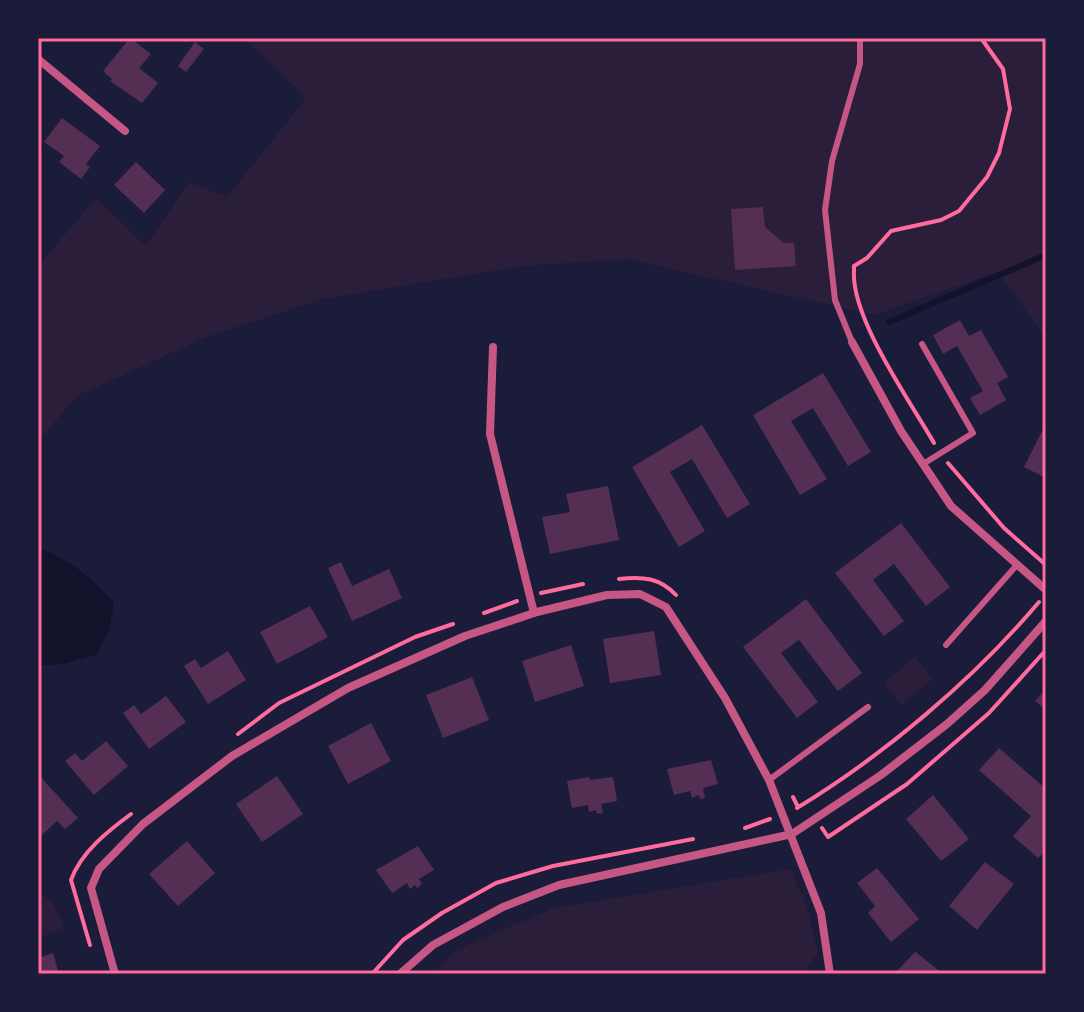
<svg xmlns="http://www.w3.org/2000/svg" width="1084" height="1012" font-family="'Nunito Sans',sans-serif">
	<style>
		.green { fill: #2a1e3b }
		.water { fill: #12122b }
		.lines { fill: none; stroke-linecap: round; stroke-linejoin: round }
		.stream { stroke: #12122b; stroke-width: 6 }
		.building { fill: #542f53 }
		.path { stroke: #ff6b9d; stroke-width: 4 }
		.service { stroke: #c65784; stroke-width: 6 }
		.minor { stroke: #c65784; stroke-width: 8 }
		.neatline { fill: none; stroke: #ff6b9d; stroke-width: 3 }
	</style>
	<rect width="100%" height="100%" fill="#1b1b3a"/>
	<path class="green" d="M250 38H1046V338L998 272 874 315 627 259 524 266 323 299 209 336 77 396 38 441V266L96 198 146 246 189 182 227 197 306 98 248 42Z
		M915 657 933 679 901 705 883 683Z
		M791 869 808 911 818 951 804 974H433L455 951 553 908Z
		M38 893 51 900 65 927 38 938Z"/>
	<path class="water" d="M38 548C67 557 95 580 114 603L109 631 96 655 63 664 38 666Z"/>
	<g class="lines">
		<path class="stream" d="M889 322 1046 255"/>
	</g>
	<path class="building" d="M130 38 151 54 139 68 158 83 142 103 110 81 112 79 103 71Z
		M195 42 204 49 186 72 178 66Z
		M62 118 100 146 86 164 90 167 81 179 59 162 64 156 44 142Z
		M136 162 165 190 144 213 114 185Z
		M763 207 765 227 784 243H794L796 266 735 270 731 209Z
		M960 320 969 336 981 330 1008 377 997 383 1006 400 980 415 970 398 983 391 957 346 943 354 933 335Z
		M823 373 871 452 848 466 813 408 791 421 827 479 800 495 753 415Z
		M1046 423V478L1024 467Z
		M702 425 750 504 727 518 692 459 670 472 705 531 679 547 632 467Z
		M608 486 619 540 550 554 542 517 570 512 566 494Z
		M901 523 950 587 926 606 894 564 873 580 904 621 884 636 835 573Z
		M341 562 352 586 389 569 402 598 352 621 328 568Z
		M806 599 862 673 838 691 799 640 781 653 818 702 797 718 743 647Z
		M310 606 328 637 277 664 260 632Z
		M654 631 661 675 610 683 603 639Z
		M571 645 584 686 535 702 522 661Z
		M228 651 246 680 208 704 184 666 195 659 201 668Z
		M472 677 489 720 443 738 426 695Z
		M1046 689V710L1035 701Z
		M166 696 186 722 149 749 123 713 134 705 141 714Z
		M371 723 391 761 348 784 328 746Z
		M106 741 128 766 94 795 65 761 75 753 82 761Z
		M999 748 1046 789V850L1038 858 1013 836 1031 816 979 770Z
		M711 760 718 784 703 788 705 798 700 799 699 795 692 798 690 791 674 795 667 769Z
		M38 774 78 818 65 829 57 821 38 839Z
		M277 776 303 814 262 842 236 804Z
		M589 777 590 780 613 777 617 801 601 804 603 813 597 814 596 810 589 812 588 805 572 808 567 781Z
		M933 795 969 839 941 861 906 819Z
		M187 841 215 873 178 906 149 874Z
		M418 846 434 870 419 879 422 884 417 888 415 885 410 889 407 883 392 893 376 870Z
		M985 862 1014 884 977 930 949 906Z
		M877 868 919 919 891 942 868 913 875 906 857 883Z
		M915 952 917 953 943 974H894Z
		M53 953 59 974H38V958Z"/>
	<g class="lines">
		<path class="path" d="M934 443C910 401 851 318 854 271V266L867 258 891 231 941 220 959 211 987 177 999 153 1010 109 1003 69 981 38
			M948 463 1004 528 1046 565
			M619 579C643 576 660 578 676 595
			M541 593 583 584
			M484 613 517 601
			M238 734 279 703 415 637 453 624
			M793 797 798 807
			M797 808C884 755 973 680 1039 602
			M745 828 770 819
			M822 828 828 837 907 784 989 713 1046 650
			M90 945 71 880C81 852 108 831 131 814
			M372 974 403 940 442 913 496 883 553 866 693 839"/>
		<path class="service" d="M852 342 835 300 825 210 832 161 860 64V38
			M922 344 973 433 923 464
			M946 645 1016 566
			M769 780 868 707"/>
		<path class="minor" d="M38 59 125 131
			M852 342 901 431 951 506 1046 590
			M493 347 490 434 534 613
			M115 974 91 888 99 869 143 824 232 756 348 688 465 636 537 612 607 595 640 594 666 607 725 698 769 780 821 913 830 974
			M400 974 433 945 503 907 559 885 792 834 881 775 947 724 985 690 1046 621"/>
	</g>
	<rect width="1084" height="1012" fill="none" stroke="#1b1b3a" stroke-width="80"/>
	<rect x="40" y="40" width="1004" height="932" class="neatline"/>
</svg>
